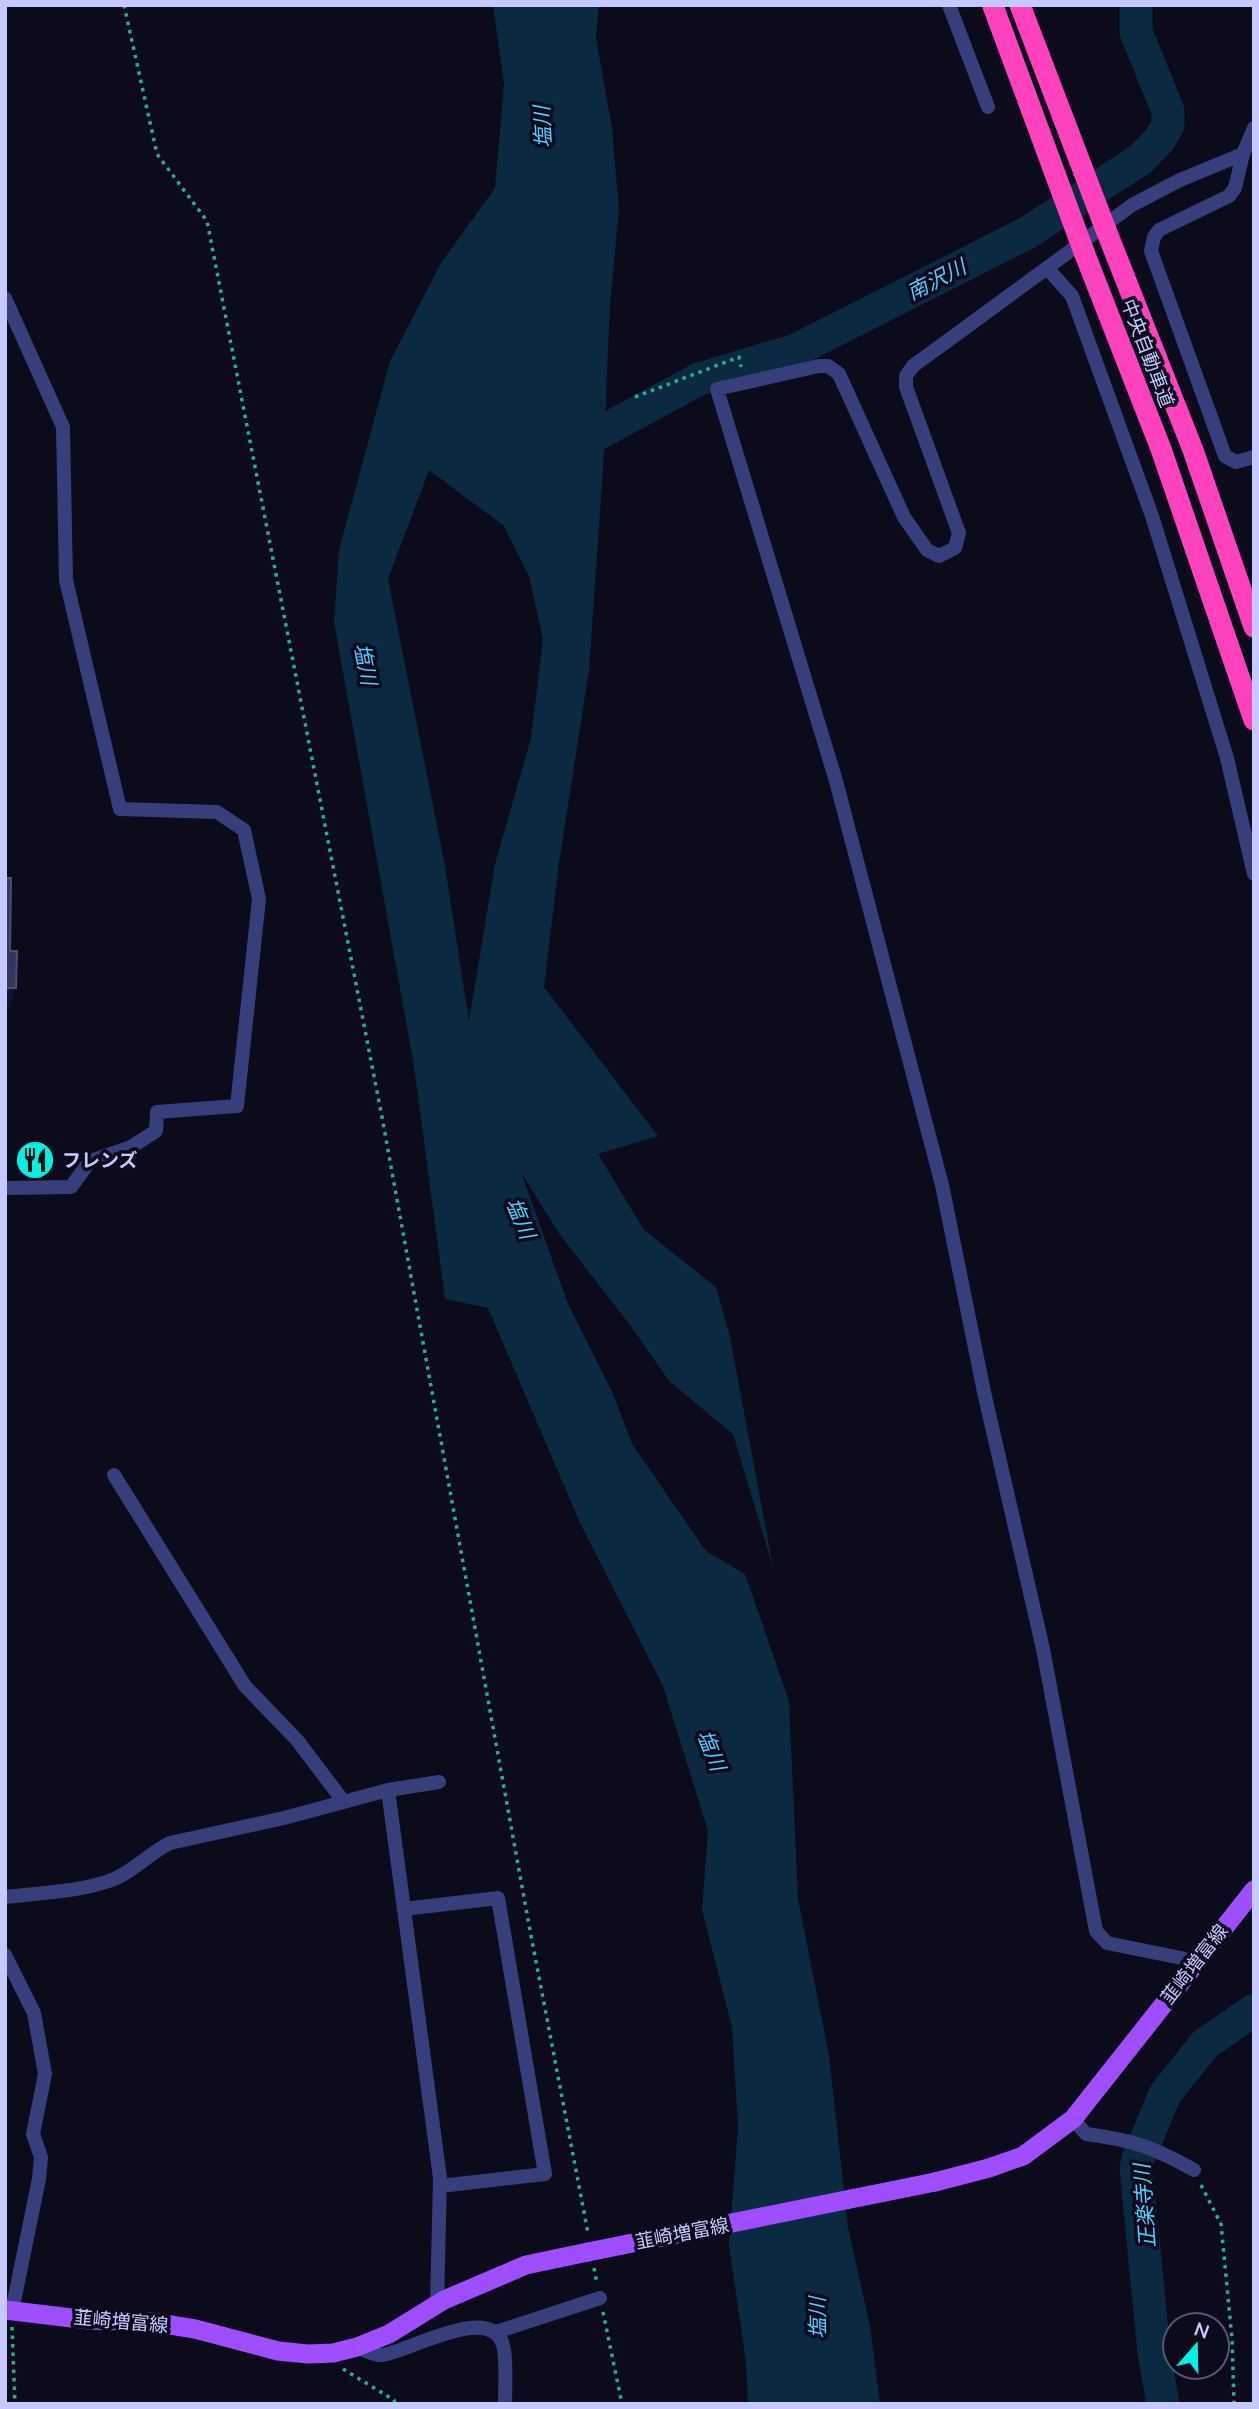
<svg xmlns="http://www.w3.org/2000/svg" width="1259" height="2409" font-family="Mulish,'Noto Sans JP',sans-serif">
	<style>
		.water { fill: #0b2940; fill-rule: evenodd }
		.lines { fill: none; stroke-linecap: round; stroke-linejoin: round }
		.river { stroke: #0b2940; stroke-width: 33 }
		.path { stroke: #2cac8f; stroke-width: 3.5; stroke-dasharray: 3.5 5; stroke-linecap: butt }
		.minor { stroke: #363f7b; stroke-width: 14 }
		.primary { stroke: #9e4dff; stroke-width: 19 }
		.motorway { stroke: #fe41bd; stroke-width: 21 }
		.primary-bridge { stroke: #9e4dff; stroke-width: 19 }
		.motorway-bridge { stroke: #fe41bd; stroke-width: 21 }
		.shaded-wall { fill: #131230 }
		.building { fill: #36355e; stroke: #4c4c77; stroke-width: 2 }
		.labels { text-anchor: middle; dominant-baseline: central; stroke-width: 7; stroke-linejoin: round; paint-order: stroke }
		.street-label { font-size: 19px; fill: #c6c9ff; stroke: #0b0b1c }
		.poi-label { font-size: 19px; font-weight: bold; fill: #c6c9ff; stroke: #0b0b1c; text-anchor: start }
		.water-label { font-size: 21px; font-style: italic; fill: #54cdff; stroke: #0b0b1c }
	</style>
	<rect width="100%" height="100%" fill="#0b0b1c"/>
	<path class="water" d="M493 5H599L596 38 612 128 619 210 610 304 603 469 589 670 559 863 544 987 658 1136 598 1154 644 1230 716 1287 730 1337 773 1567 733 1434 669 1381 630 1325 558 1232 521 1172 568 1304 613 1394 632 1444 706 1551 745 1574 789 1701 798 1899 829 2055 848 2227 870 2326 880 2404H748L746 2362 729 2245 738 2127 732 2027 702 1910 708 1831 663 1686 581 1525 488 1308 445 1299 414 1066 334 622 339 550 390 361 441 263 495 188 504 84ZM429 470 504 526 529 576 543 639 531 738 495 864 469 1021 445 866 388 579Z"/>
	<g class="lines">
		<path class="river" d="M568 450 699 379 796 350 1027 233 1141 159 1159 140 1168 125V111L1136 32V5
			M1163 2404 1154 2352 1136 2168 1138 2159 1165 2094 1205 2044 1254 2010"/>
		<path class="path" d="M124 5 157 154 207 221 382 1117 529 1925 588 2233
			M635 397 739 357 741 367
			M1201 2185 1221 2224 1232 2339 1234 2404
			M594 2268 597 2284
			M603 2312 622 2404
			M12 2327 15 2404
			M343 2369 394 2400 395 2404"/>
		<path class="minor" d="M949 5 988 107
			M1254 128 1243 154 1180 180 1132 205 1047 268 1072 296 1152 516 1227 758 1254 874
			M1243 154 1235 188 1229 196 1159 230 1154 237 1151 251 1225 456 1236 462 1254 457
			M1047 268 913 366 906 376V387L959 533 955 548 939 556 927 550 904 517 839 374 828 366H819L717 389 836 781 942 1185 984 1392 1043 1649 1096 1931 1107 1943 1196 1961
			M5 298 63 427 66 580 120 809 217 812 244 830 259 899 237 1106 157 1112 156 1131 131 1147 90 1161 71 1187 5 1188
			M114 1475 245 1686 297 1740 344 1802
			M388 1790 440 2178 437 2305
			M5 1897C39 1893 77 1892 109 1881 132 1873 148 1854 170 1843L284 1818 388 1790 439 1782
			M404 1909 498 1898 545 2174 440 2186
			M5 1955 34 2013 45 2074 33 2134 41 2157 39 2179 12 2311
			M1073 2119 1086 2134C1133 2140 1153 2147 1194 2170
			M496 2332 600 2298
			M357 2347C364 2350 374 2356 382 2355 408 2352 491 2302 503 2345 507 2358 505 2389 505 2404"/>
		<path class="primary" d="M935 2182 989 2168 1023 2156 1073 2119 1254 1890
			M5 2310 89 2320 152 2322 195 2329 278 2351 308 2354 333 2353 357 2347 389 2334 444 2300 526 2265 588 2252"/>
		<path class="motorway" d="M1106 230 1193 450 1254 627
			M1084 252 1161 449 1254 720"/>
		<path class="primary-bridge" d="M588 2252 935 2182"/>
		<path class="motorway-bridge" d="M1020 5 1106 230
			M993 6 1084 252"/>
	</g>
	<path class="shaded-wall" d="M5 988H16L9 1008H5Z"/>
	<path class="building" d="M5 878H11L10 951H17L16 988H5Z"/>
	<defs>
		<g id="restaurant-disc" transform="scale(2.0125)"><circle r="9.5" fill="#01f0df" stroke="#0b0b1c"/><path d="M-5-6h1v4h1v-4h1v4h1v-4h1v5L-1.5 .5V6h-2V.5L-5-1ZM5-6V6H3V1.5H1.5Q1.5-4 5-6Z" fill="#111"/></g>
	</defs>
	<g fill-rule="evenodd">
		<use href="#restaurant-disc" x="35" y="1160"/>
	</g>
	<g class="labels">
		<g class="street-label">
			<text transform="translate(1148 353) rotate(69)">中央自動車道</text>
			<text transform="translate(1194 1964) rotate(-52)">韮崎増富線</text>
			<text transform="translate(682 2233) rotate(-11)">韮崎増富線</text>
			<text transform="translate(121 2321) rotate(5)">韮崎増富線</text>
		</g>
		<g class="poi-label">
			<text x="62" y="1160">フレンズ</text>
		</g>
		<g class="water-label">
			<text transform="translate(542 127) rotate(-93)">塩川</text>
			<text transform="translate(936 279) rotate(-27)">南沢川</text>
			<text transform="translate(366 664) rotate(79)">塩川</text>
			<text transform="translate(521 1218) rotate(67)">塩川</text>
			<text transform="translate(712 1750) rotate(68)">塩川</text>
			<text transform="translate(1144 2206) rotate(-94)">正楽寺川</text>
			<text transform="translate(817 2318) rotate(-91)">塩川</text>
		</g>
	</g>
	<rect width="1259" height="2409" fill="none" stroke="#c6c9ff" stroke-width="14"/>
	<g transform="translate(1196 2346) rotate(20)"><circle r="33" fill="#0b0b1c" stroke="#565777" stroke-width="2"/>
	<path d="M0-5L12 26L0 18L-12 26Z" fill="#01f0df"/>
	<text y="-10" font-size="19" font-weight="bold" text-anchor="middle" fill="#c6c9ff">N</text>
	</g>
</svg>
